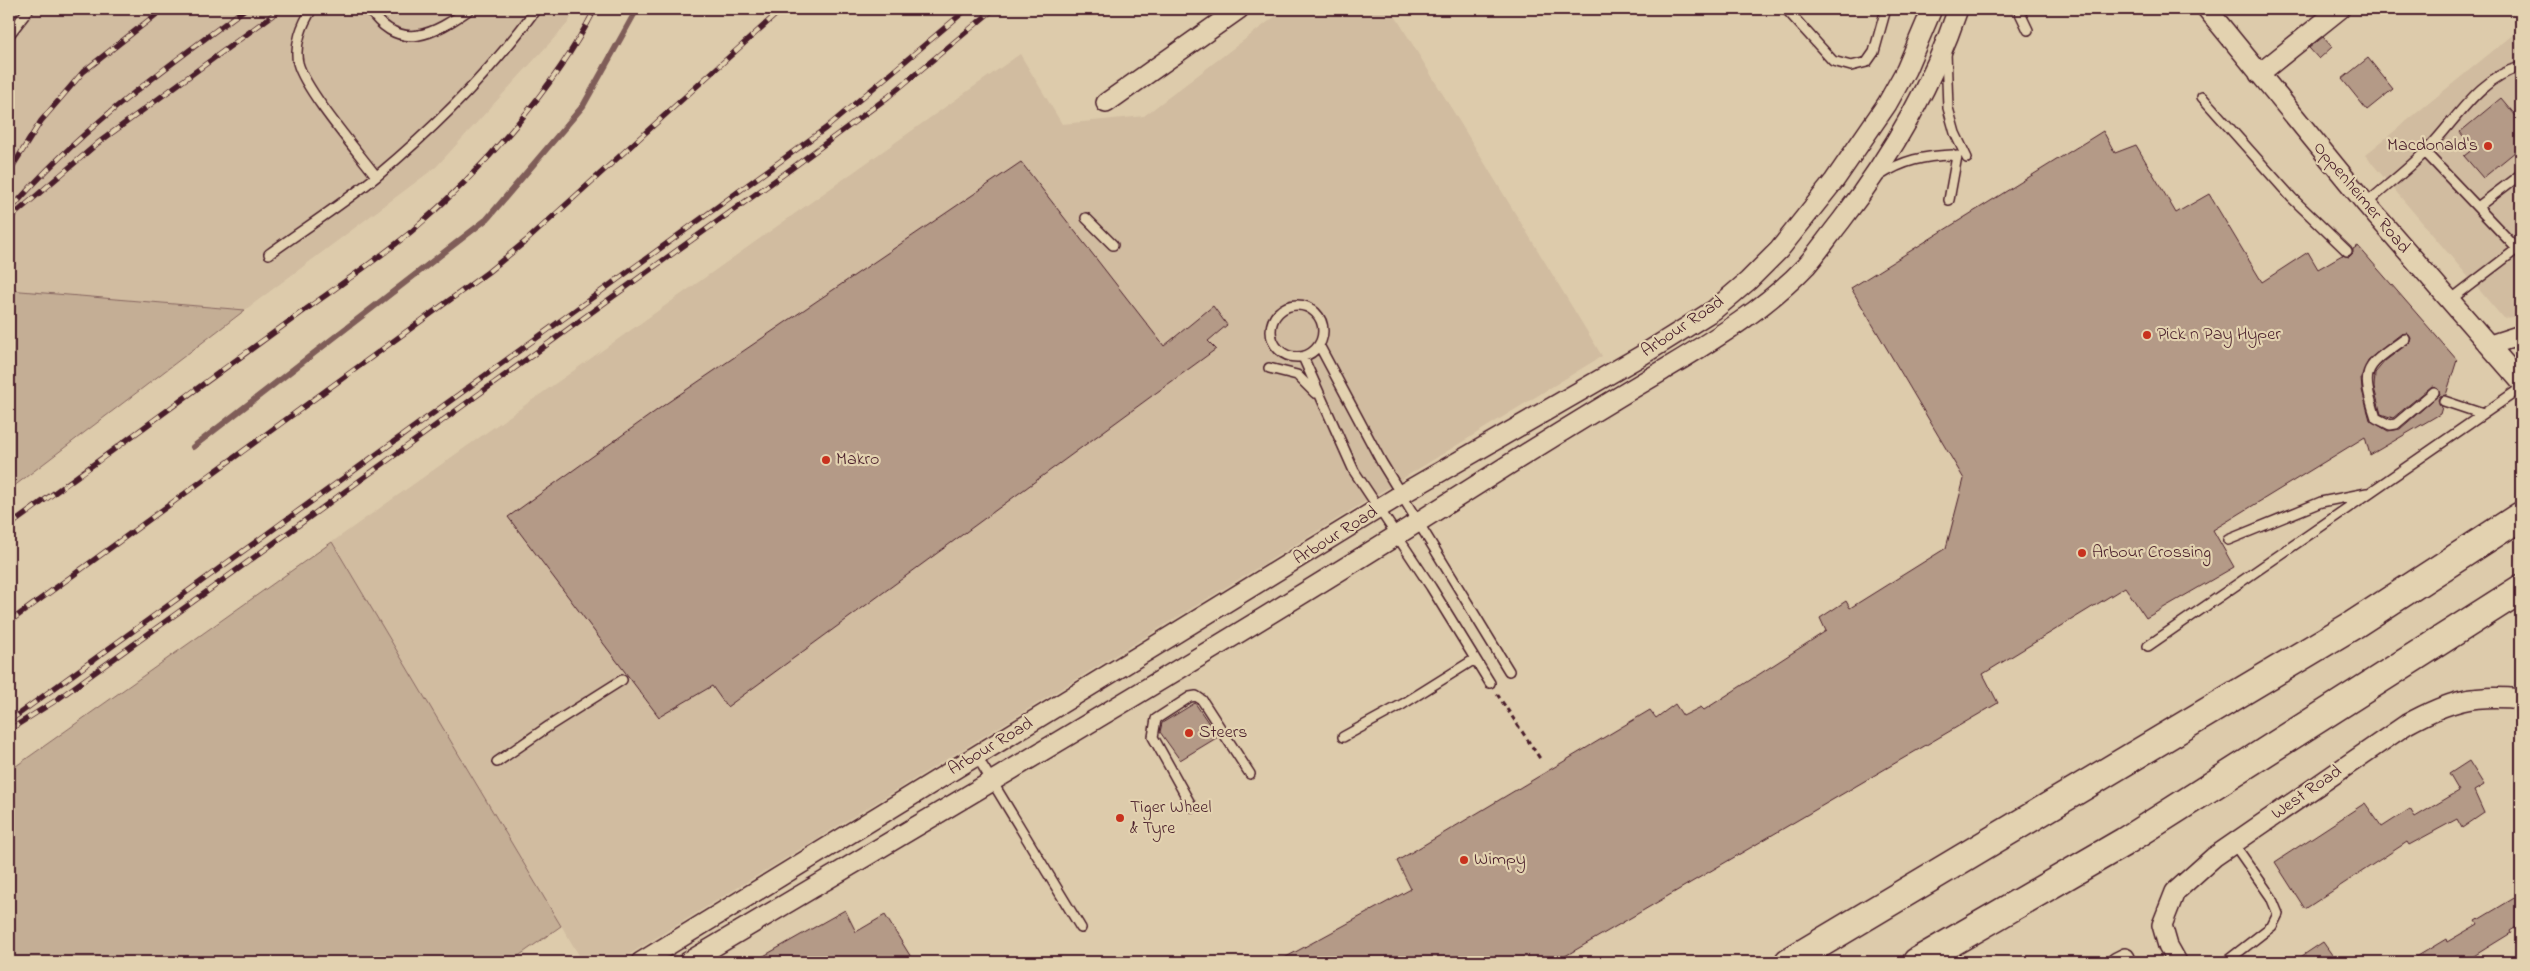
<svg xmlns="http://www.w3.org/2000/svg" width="2530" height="971" font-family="'Indie Flower',sans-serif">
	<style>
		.built { fill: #d1bca0 }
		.green { fill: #c4ae95; stroke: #876660 }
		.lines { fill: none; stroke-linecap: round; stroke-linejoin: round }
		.stream { stroke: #7f5d59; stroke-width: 6 }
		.building { fill: #b49a87; stroke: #4a1f2b; fill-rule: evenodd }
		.lane-casing { stroke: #4a1f2b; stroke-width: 12 }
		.street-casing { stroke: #4a1f2b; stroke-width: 22 }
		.highway-casing { stroke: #4a1f2b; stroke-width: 31 }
		.path { stroke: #4a1f2b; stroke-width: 3; stroke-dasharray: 5 4; stroke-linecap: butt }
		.lane { stroke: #e3d2b0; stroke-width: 9 }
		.street { stroke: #e3d2b0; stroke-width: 19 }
		.highway { stroke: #e3d2b0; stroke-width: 28 }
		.rail-casing { stroke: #4a1f2b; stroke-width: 5.5 }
		.rail { stroke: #e3d2b0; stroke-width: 4; stroke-dasharray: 11; stroke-linecap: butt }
		.poi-dot { fill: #c8321e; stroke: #e3d2b0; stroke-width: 2 }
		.labels { text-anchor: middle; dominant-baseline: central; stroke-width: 4.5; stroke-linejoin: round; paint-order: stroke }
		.poi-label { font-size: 18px; fill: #4a1f2b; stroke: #e3d2b0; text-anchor: start }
		.street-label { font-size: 18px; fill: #4a1f2b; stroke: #e3d2b0 }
	</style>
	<rect width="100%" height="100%" fill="#ddcbab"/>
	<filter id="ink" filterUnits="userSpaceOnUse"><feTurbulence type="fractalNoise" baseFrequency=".02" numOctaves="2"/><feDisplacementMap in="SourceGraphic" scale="10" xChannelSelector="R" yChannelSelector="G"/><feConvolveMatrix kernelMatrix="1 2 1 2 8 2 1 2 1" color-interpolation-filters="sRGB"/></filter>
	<g filter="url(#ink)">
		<path class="built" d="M9 9H575L568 23 436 167 245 310 9 290Z
			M1285 9H1391L1602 356 617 962H583L332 542 1020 54 1062 124 1144 116Z
			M2521 28V316L2503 318 2365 155Z"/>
		<path class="green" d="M9 290 245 310 9 490Z
			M332 542 561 926 510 962H9V771Z"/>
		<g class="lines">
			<path class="stream" d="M193 447 487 219 583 106 637 9"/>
		</g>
		<path class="building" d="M2323 37 2332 47 2319 59 2309 48Z
			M2368 58 2393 89 2367 110 2342 79Z
			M2501 98 2521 122V147L2483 178 2464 156 2473 149 2460 132Z
			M2103 131 2115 153 2136 145 2176 213 2209 194 2262 282 2308 252 2318 269 2342 255 2349 257 2353 253V249L2358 246 2457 360 2446 395 2440 396 2438 400 2442 407 2440 414 2370 455 2365 437 2213 530 2234 567 2146 618 2125 587 1983 674 1998 703 1555 962H1277L1411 889 1397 861 1650 710 1656 718 1675 704 1683 716 1701 707 1704 710 1826 631 1820 618 1846 601 1850 608 1946 548 1964 479 1851 288ZM2407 333 2411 338 2410 342 2385 361 2375 373 2374 388 2381 414 2393 418 2432 386 2438 388 2440 394 2400 429 2388 431 2370 420 2362 390 2361 377 2369 359 2401 334Z
			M1021 162 1164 346 1213 306 1227 325 1208 341 1216 349 727 707 712 686 659 717 508 517 667 403Z
			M1195 703 1218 737 1180 760 1160 732 1162 723Z
			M2469 761 2484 785 2474 791 2484 813 2462 828 2457 819 2409 845 2407 842 2305 909 2275 862 2365 803 2382 827 2410 809 2415 817 2459 791 2449 774Z
			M2521 894V924L2510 931 2511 933 2464 962H2408L2446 939 2447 942 2478 924 2476 921Z
			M845 910 856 932 885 915 914 962H753Z
			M2323 942 2337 962H2293Z"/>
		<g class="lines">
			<g class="lane-casing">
				<path id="lane" d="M312 9C302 24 294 45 298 63 305 90 357 151 376 176
					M369 9C400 54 434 34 470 9
					M1786 9 1833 61 1851 66 1867 62 1874 52 1886 9
					M2018 9 2028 30
					M9 35 29 9
					M1946 52 1948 108 1955 133 1967 158
					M2202 97 2292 198 2347 251
					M2425 152 2521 253
					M1879 176C1903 160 1924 156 1952 155
					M1949 200 1957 156
					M2366 204C2385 187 2406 171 2424 153 2454 124 2478 77 2521 67
					M2479 206 2521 174
					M1086 218 1113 245
					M269 254C305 228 343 204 377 176 437 126 491 72 536 9
					M2449 301 2517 249
					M1271 331a26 26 0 1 1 52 0a26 26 0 1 1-52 0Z
					M2405 339C2364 368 2360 368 2376 418L2390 425 2396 424 2434 392
					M1319 345 1382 463 1509 671
					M1303 357 1354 471 1431 587 1490 683
					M1269 368 1297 375 1315 393
					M2444 401 2483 414
					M2228 540 2321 502 2367 493
					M2148 646 2521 388
					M1343 737 1403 704 1475 659
					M976 755 1081 928
					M497 762 549 726 622 680
					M1192 807 1153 737 1156 719 1190 697 1196 696 1202 700 1250 774
					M2227 961 2272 926 2278 914 2271 897 2234 844"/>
			</g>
			<g class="street-casing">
				<path id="street" d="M2207 9 2366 204 2521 382
					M2259 74 2340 9
					M1106 103 1239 9
					M2490 345 2521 335
					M641 962 1402 494 1639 357 1714 310 1748 281 1779 250 1834 181 1887 104 1906 70 1932 9
					M688 962C965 797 1244 634 1516 460 1564 430 1613 400 1662 371 1713 340 1764 310 1806 266 1818 252 1829 236 1841 221 1891 156 1932 86 1958 9
					M2117 962 2125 958
					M2177 962 2168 946 2162 925 2175 892 2214 857 2407 724C2449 701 2473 694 2521 699"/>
			</g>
			<g class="highway-casing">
				<path id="highway" d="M1789 962 2353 625 2521 516
					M1917 962 2124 842 2521 589"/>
			</g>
			<path class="path" d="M1497 694 1541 760"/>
			<use href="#lane" class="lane"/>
			<use href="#street" class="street"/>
			<use href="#highway" class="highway"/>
			<g class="rail-casing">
				<path id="rail" d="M9 172 41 121 83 72 163 9
					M12 208C81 128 161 71 245 9
					M9 219 98 143 281 9
					M9 526C102 459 194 390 287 323 329 292 372 264 412 231 480 173 555 88 595 9
					M9 622 488 272 526 241 782 9
					M9 721 826 128 967 9
					M9 730 55 701 194 601 651 269 784 174 888 97 994 9"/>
			</g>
			<use href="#rail" class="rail"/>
		</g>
	</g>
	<g class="poi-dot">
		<circle cx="2488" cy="146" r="5"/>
		<circle cx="2147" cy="335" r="5"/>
		<circle cx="826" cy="460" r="5"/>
		<circle cx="2082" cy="553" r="5"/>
		<circle cx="1189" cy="733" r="5"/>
		<circle cx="1120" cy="818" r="5"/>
		<circle cx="1464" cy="860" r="5"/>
	</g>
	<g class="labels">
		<g class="poi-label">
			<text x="2478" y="146" text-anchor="end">Macdonald's</text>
			<text x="2157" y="335">Pick n Pay Hyper</text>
			<text x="836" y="460">Makro</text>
			<text x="2092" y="553">Arbour Crossing</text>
			<text x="1199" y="733">Steers</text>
			<text x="1130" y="808">Tiger Wheel<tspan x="1130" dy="21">&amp; Tyre</tspan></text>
			<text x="1474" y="860">Wimpy</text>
		</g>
		<g class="street-label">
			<text transform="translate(2361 198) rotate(50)">Oppenheimer Road</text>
			<text transform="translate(1683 327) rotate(-34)">Arbour Road</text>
			<text transform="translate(1336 536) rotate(-32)">Arbour Road</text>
			<text transform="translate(991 747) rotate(-31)">Arbour Road</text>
			<text transform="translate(2307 793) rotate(-35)">West Road</text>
		</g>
	</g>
	<rect width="2530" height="971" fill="none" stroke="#e3d2b0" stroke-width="30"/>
	<rect x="15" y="15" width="2500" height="941" fill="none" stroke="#4a1f2b" stroke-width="2" filter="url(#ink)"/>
</svg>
